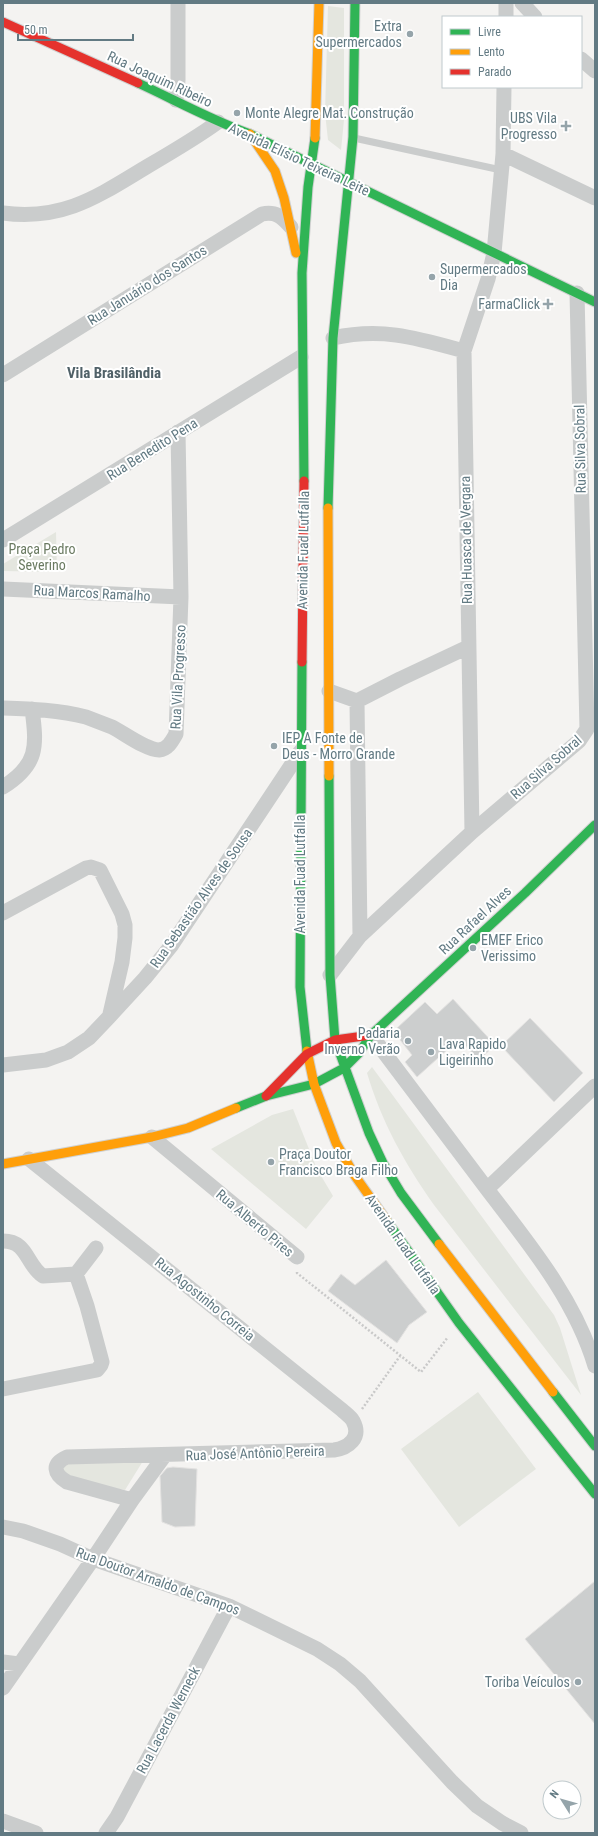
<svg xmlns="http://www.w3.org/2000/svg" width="598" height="1836" font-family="'Roboto Condensed',sans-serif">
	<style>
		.green { fill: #e4e6df }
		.building { fill: #cccece; stroke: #e3e2e1 }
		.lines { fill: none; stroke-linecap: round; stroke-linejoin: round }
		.fast-casing { stroke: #d0d1d1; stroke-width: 11 }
		.slow-casing { stroke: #d0d1d1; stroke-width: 11 }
		.jam-casing { stroke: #d0d1d1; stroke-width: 11 }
		.path { stroke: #c9c9c9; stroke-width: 2.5; stroke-dasharray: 2 2; stroke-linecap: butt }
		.lane { stroke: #cacccc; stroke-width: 7 }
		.street { stroke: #cacccc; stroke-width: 15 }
		.fast { stroke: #30b455; stroke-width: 9 }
		.slow { stroke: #ff9f0a; stroke-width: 9 }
		.jam { stroke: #e5322d; stroke-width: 9 }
		.poi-dot { fill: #95a4aa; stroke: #fff; stroke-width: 1.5 }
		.labels { text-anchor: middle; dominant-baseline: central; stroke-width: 4; stroke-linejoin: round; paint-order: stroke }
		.poi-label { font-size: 14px; fill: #627a83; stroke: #fff; text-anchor: start }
		.street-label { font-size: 14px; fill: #627a83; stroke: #fff }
		.park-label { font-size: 14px; fill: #6a7a61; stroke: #fff }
		.neighbourhood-label { font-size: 15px; font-weight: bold; fill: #506168; stroke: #fff }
	</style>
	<rect width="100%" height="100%" fill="#f4f3f1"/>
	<path class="green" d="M328 6 344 8V120L341 150 328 140 325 113Z
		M56 532 57 572 3 571V564Z
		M372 1067 554 1315 560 1328 581 1395 434 1205C404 1162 382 1123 367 1073Z
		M293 1109 317 1169 333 1196 306 1229 211 1149 272 1115Z
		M478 1392 536 1469 459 1527 401 1449Z
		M66 1461H143L125 1490 74 1482 68 1478 62 1466Z"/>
	<path class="building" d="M453 999 495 1045 479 1060 459 1039 417 1077 405 1062 412 1055 397 1036V1028L425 1002 437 1014Z
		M530 1018 583 1073 554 1102 501 1046Z
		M386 1260 427 1312 409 1325 397 1343 328 1291 341 1274 355 1285Z
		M173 1467 197 1469 195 1526 175 1527 162 1522 160 1476 167 1468Z
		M595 1581V1724L525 1639Z"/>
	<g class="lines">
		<g class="fast-casing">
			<path id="fast" d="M138 83C175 100 211 120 250 134L595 302
				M304 481 302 273 308 187 315 138
				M328 508 333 338 353 137 355 3
				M302 662 300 987 307 1051
				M329 776 330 975 335 1040 369 1133 383 1163 401 1193 439 1244
				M236 1108 266 1096 314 1084 344 1068 359 1053 371 1035 525 893 595 825
				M387 1221 459 1323 595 1494
				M553 1392 595 1446"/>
		</g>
		<g class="slow-casing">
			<path id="slow" d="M250 134 275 171 284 198 296 253
				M315 138 319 3
				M328 508 329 776
				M307 1051 314 1084 336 1143 355 1176 387 1221
				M3 1164 152 1137 188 1128 236 1108
				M439 1244 553 1392"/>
		</g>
		<g class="jam-casing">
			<path id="jam" d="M3 22 138 83
				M302 662 304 481
				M266 1096 307 1054 335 1040 371 1035"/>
		</g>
		<path class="path" d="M297 1272V1273L421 1372 448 1337
			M362 1409 400 1356"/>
		<path class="lane" d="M354 138 501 170"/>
		<path class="street" d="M522 3 535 17
			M506 17V3
			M581 59 595 71
			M176 100 178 80V3
			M503 154 595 198
			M3 213C64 221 98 196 148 166 172 152 196 138 218 122
			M333 338C382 327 417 338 464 351
			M3 375 262 214C276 211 282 217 291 227
			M3 540 301 357
			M3 589 181 597
			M329 691 357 701 360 936
			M357 701 400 679 468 647
			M3 708C30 709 59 710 86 717 94 720 104 724 112 727 124 733 146 750 159 750 168 749 172 741 176 734L181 597 178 432
			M3 787C38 765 37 747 32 709
			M472 832 464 351 488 279 494 253 503 154 504 87
			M3 913 86 868 91 867 100 870 122 914 125 925V938L122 962 110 1014
			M330 975 360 936 472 832 579 741 587 729 577 293
			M371 1035C410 1086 448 1138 487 1189 529 1244 575 1299 595 1366
			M3 1065 46 1060 68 1052 89 1038 109 1017 145 978 171 946 300 752
			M152 1137 297 1257
			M29 1159 342 1410C345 1413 351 1417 353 1421 362 1438 348 1448 334 1450L67 1457C51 1464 54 1474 67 1482L132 1500
			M487 1189 595 1086
			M3 1241C28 1241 26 1265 43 1276L76 1274 87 1306 102 1362 101 1365 97 1370 3 1389
			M76 1274 96 1248
			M3 1527 23 1531 60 1544 93 1559 229 1606 317 1649 340 1664 360 1681 452 1782 477 1806 502 1823 521 1833
			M3 1662 19 1664
			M3 1688 93 1559 132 1500 165 1455
			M3 1821 36 1833
			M106 1833 117 1817 229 1606"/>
		<use href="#fast" class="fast"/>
		<use href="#slow" class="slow"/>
		<use href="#jam" class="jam"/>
	</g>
	<g class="poi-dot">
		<circle cx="410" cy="34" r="4"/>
		<circle cx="237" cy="113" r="4"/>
		<path d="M564 120h4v4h4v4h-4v4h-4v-4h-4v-4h4z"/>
		<circle cx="432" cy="277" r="4"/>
		<path d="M546 298h4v4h4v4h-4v4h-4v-4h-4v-4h4z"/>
		<circle cx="274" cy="746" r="4"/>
		<circle cx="473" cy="948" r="4"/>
		<circle cx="408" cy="1041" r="4"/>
		<circle cx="431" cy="1052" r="4"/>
		<circle cx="271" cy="1162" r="4"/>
		<circle cx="578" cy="1682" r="4"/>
	</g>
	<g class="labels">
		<g class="poi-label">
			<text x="402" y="26" text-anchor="end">Extra<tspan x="402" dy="16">Supermercados</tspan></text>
			<text x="245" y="113">Monte Alegre Mat. Construção</text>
			<text x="557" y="118" text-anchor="end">UBS Vila<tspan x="557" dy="16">Progresso</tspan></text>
			<text x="440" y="269">Supermercados<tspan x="440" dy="16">Dia</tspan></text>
			<text x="540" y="304" text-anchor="end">FarmaClick</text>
			<text x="282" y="738">IEP A Fonte de<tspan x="282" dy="16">Deus - Morro Grande</tspan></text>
			<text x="481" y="940">EMEF Erico<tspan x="481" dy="16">Verissimo</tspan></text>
			<text x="400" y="1033" text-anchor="end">Padaria<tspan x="400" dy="16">Inverno Verão</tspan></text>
			<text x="439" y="1044">Lava Rapido<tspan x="439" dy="16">Ligeirinho</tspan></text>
			<text x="279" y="1154">Praça Doutor<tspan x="279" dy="16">Francisco Braga Filho</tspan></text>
			<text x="570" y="1682" text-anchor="end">Toriba Veículos</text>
		</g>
		<g class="street-label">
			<text transform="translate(160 79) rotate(25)">Rua Joaquim Ribeiro</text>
			<text transform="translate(299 159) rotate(25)">Avenida Elísio Teixeira Leite</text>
			<text transform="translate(147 285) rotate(-32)">Rua Januário dos Santos</text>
			<text transform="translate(152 449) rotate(-32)">Rua Benedito Pena</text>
			<text transform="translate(580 449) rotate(-91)">Rua Silva Sobral</text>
			<text transform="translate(466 540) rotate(-91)">Rua Huasca de Vergara</text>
			<text transform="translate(303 550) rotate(-89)">Avenida Fuad Lutfalla</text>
			<text transform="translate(92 593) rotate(3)">Rua Marcos Ramalho</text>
			<text transform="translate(178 677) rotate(-87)">Rua Vila Progresso</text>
			<text transform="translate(546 767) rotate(-41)">Rua Silva Sobral</text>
			<text transform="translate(300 874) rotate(-90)">Avenida Fuad Lutfalla</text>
			<text transform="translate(201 898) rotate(-55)">Rua Sebastião Alves de Sousa</text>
			<text transform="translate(475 920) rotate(-43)">Rua Rafael Alves</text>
			<text transform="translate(255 1223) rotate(40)">Rua Alberto Pires</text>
			<text transform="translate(403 1244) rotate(55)">Avenida Fuad Lutfalla</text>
			<text transform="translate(205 1299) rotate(39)">Rua Agostinho Correia</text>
			<text transform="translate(255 1453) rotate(-2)">Rua José Antônio Pereira</text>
			<text transform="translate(158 1581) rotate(20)">Rua Doutor Arnaldo de Campos</text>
			<text transform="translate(168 1720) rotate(-62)">Rua Lacerda Werneck</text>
		</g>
		<g class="park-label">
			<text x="42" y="549">Praça Pedro<tspan x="42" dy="16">Severino</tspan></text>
		</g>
		<g class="neighbourhood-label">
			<text x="114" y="373">Vila Brasilândia</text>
		</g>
	</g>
	<rect width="598" height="1836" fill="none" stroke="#627a83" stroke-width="8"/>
	<rect x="442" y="16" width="140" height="72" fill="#ffffff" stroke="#c0cacd"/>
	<rect x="450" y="29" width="20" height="6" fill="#30b455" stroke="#c0cacd"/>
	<text x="478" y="36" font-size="12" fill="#627a83">Livre</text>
	<rect x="450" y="49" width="20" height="6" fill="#ff9f0a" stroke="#c0cacd"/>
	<text x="478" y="56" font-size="12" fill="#627a83">Lento</text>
	<rect x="450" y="69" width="20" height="6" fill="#e5322d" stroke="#c0cacd"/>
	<text x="478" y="76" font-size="12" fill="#627a83">Parado</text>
	<g transform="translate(562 1800) rotate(307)"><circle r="19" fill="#ffffff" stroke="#c0cacd"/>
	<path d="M0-3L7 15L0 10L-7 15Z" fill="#95a4aa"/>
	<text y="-6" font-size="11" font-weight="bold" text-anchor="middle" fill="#627a83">N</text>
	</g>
	<path d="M18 34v6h115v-6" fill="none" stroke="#627a83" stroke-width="2"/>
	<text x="24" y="34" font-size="12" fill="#627a83" stroke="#ffffff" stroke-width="3" paint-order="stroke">50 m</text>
</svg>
